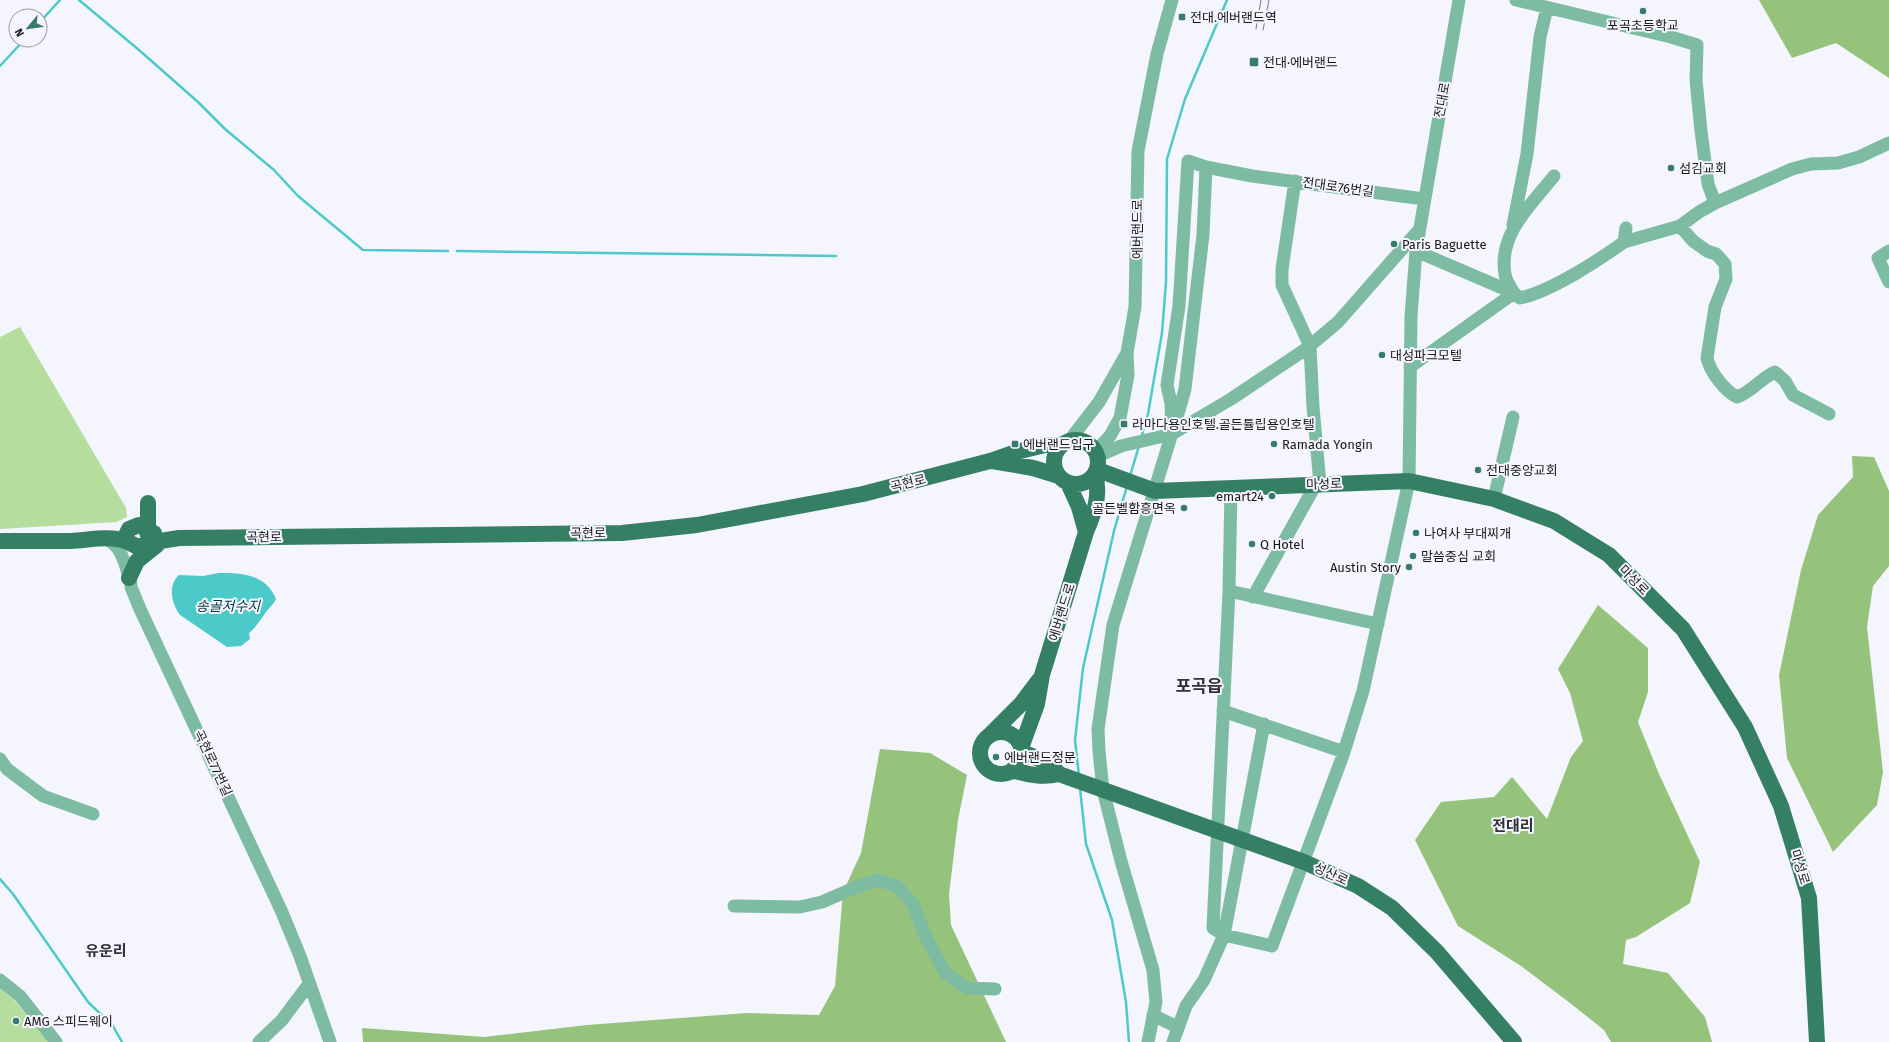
<svg xmlns="http://www.w3.org/2000/svg" width="1889" height="1042" font-family="'Fira Sans','Noto Sans KR',sans-serif">
	<style>
		.green { fill: #b5de9e }
		.forest { fill: #95c37b }
		.water { fill: #4ccaca }
		.lines { fill: none; stroke-linecap: round; stroke-linejoin: round }
		.stream { stroke: #4ccaca; stroke-width: 2.5 }
		.minor { stroke: #7dbca2; stroke-width: 13 }
		.major { stroke: #357f64; stroke-width: 16 }
		.tram { stroke: #797980; stroke-width: 1 }
		.poi-dot { fill: #377b6f; stroke: #f5f5fe; stroke-width: 1.5 }
		.labels { text-anchor: middle; dominant-baseline: central; stroke-width: 4; stroke-linejoin: round; paint-order: stroke }
		.poi-label { font-size: 13px; fill: #18181c; stroke: #f5f5fe; text-anchor: start }
		.street-label { font-size: 13px; fill: #18181c; stroke: #f5f5fe }
		.water-label { font-size: 14px; font-style: italic; fill: #013e3e; stroke: #f5f5fe }
		.quarter-label { font-size: 15px; font-weight: bold; fill: #303037; stroke: #f5f5fe }
		.district-label { font-size: 17px; font-weight: bold; fill: #303037; stroke: #f5f5fe }
	</style>
	<rect width="100%" height="100%" fill="#f5f5fe"/>
	<path class="green" d="M20 327 126 508 127 517 117 522 0 529V337Z
		M0 988 14 1000 48 1042H0Z"/>
	<path class="forest" d="M1759 0H1889V78L1836 43 1792 58Z
		M1852 456 1874 457 1889 491V566L1873 586 1867 627 1883 772 1877 805 1833 852 1787 758 1779 675 1801 570 1818 515 1853 477Z
		M1598 605 1648 648V692L1638 722 1659 774 1700 862 1690 903 1636 937 1626 940 1623 964 1668 973 1705 1017 1712 1042H1611L1604 1030 1570 1003 1521 966 1458 926 1415 840 1441 802 1494 797 1512 777 1547 819 1571 757 1583 741 1570 693 1558 669Z
		M880 749 930 753 967 775 958 820 949 894 951 925 1006 1042H363L362 1028 484 1037 587 1025 747 1013 819 1015 835 986 843 892 861 853Z"/>
	<path class="water" d="M219 573C242 573 266 574 276 599 273 606 267 609 264 615 259 622 256 627 249 633L250 639 241 646 227 647 180 615C172 604 167 586 179 575L203 576Z"/>
	<g class="lines">
		<path class="stream" d="M79 0 139 50 198 102 225 129 274 170 298 196 363 250 448 251
			M40 22 60 0
			M0 66 24 40
			M457 251 836 256
			M1141 438 1148 414 1162 333 1166 282 1167 159 1185 99 1227 0
			M1130 476 1139 446
			M1079 776 1075 740 1083 668 1114 531 1127 486
			M1080 788 1086 844 1112 920 1126 1002 1129 1042
			M0 879 13 894 88 1002 113 1026 122 1042"/>
		<path class="minor" d="M1516 0 1671 37 1697 45 1696 80 1701 131 1708 184 1715 203 1699 212 1680 226
			M1206 167 1252 176 1424 199
			M1295 181 1282 269V285L1310 346 1313 407 1320 484
			M1715 203 1792 169 1811 164 1838 163 1859 157 1889 143
			M1513 225 1527 154 1540 37 1547 8
			M1624 242 1680 226 1693 241 1707 251 1716 254 1725 264 1726 279 1715 307 1707 358C1710 372 1725 391 1737 397 1752 392 1761 378 1775 372L1785 381 1793 395 1829 414
			M1416 251 1514 293 1520 298C1550 292 1599 260 1624 242L1626 228
			M1889 251 1878 258 1889 282
			M1410 367 1514 293C1511 288 1506 281 1505 274 1498 234 1531 205 1554 176
			M1069 441 1099 402 1127 353
			M1096 451 1110 436 1120 418 1128 375 1127 353 1135 307 1138 151 1157 54 1172 0
			M1098 456 1121 446 1172 434 1231 399 1306 349 1338 322 1418 231
			M1231 489 1229 591 1378 624
			M1494 499 1513 417
			M104 538C121 545 124 560 129 577
			M130 568 131 587 140 609 281 910 300 956 330 1042
			M1229 591 1213 928 1224 935 1272 946 1343 755 1363 691 1409 481 1411 316 1416 251 1459 0
			M1253 597 1316 484
			M1223 711 1344 752
			M0 759 7 769 43 796 93 814
			M734 906 800 907 822 902 859 886 877 880 897 886 913 904 924 933 945 973 967 988 995 989
			M0 980 20 996 56 1042
			M1153 1015 1177 1027
			M259 1042 282 1020 309 984
			M1148 1042 1156 1002 1153 970 1121 861 1103 790 1099 751 1098 729 1113 625 1180 407 1185 389 1203 235 1206 167 1188 161 1179 306 1167 385 1171 403 1172 434
			M1173 1042 1186 1006 1204 980 1224 935 1264 724"/>
		<path class="major" d="M1054 462a22 22 0 1 1 44 0a22 22 0 1 1-44 0Z
			M992 461 1033 468 1059 476
			M1098 470 1155 491 1409 481 1494 499 1554 521 1609 555 1683 629 1745 727 1781 806 1809 898 1817 1042
			M1068 483 1079 507 1086 532
			M148 503V531L154 533
			M0 541C24 541 47 541 71 541 90 540 110 535 128 542
			M145 545 149 539 146 528 139 525 129 529 126 535 128 542 138 547 154 542 179 538 622 533 697 525 863 494 990 461 1016 452 1045 445H1062
			M129 578 137 561 157 545
			M980 753a21 21 0 1 1 42 0a21 21 0 1 1-42 0Z
			M991 734 1021 704 1039 680
			M1021 748 1037 704 1042 675 1086 532C1094 513 1101 496 1095 475
			M1022 752 1049 763 1059 774 1304 862 1358 886 1392 908 1437 952 1514 1042
			M1012 770C1028 775 1043 778 1059 774"/>
		<path class="tram" d="M1256 29 1261 0
			M1263 30 1269 0"/>
	</g>
	<g class="poi-dot">
		<circle cx="1643" cy="11" r="4"/>
		<rect x="1178" y="13" width="8" height="8" rx="2"/>
		<rect x="1249" y="57" width="10" height="10" rx="2"/>
		<circle cx="1671" cy="168" r="4"/>
		<circle cx="1394" cy="244" r="4"/>
		<circle cx="1382" cy="355" r="4"/>
		<rect x="1120" y="420" width="8" height="8" rx="2"/>
		<rect x="1011" y="440" width="8" height="8" rx="2"/>
		<circle cx="1274" cy="444" r="4"/>
		<circle cx="1478" cy="470" r="4"/>
		<circle cx="1272" cy="496" r="4"/>
		<circle cx="1184" cy="508" r="4"/>
		<circle cx="1416" cy="533" r="4"/>
		<circle cx="1252" cy="544" r="4"/>
		<circle cx="1413" cy="556" r="4"/>
		<circle cx="1409" cy="567" r="4"/>
		<circle cx="996" cy="757" r="4"/>
		<circle cx="16" cy="1021" r="4"/>
	</g>
	<g class="labels">
		<g class="poi-label">
			<text x="1190" y="17">전대.에버랜드역</text>
			<text x="1643" y="25" text-anchor="middle">포곡초등학교</text>
			<text x="1263" y="62">전대·에버랜드</text>
			<text x="1679" y="168">섬김교회</text>
			<text x="1402" y="244">Paris Baguette</text>
			<text x="1390" y="355">대성파크모텔</text>
			<text x="1132" y="424">라마다용인호텔.골든튤립용인호텔</text>
			<text x="1023" y="444">에버랜드입구</text>
			<text x="1282" y="444">Ramada Yongin</text>
			<text x="1486" y="470">전대중앙교회</text>
			<text x="1264" y="496" text-anchor="end">emart24</text>
			<text x="1176" y="508" text-anchor="end">골든벨함흥면옥</text>
			<text x="1424" y="533">나여사 부대찌개</text>
			<text x="1260" y="544">Q Hotel</text>
			<text x="1421" y="556">말씀중심 교회</text>
			<text x="1401" y="567" text-anchor="end">Austin Story</text>
			<text x="1004" y="757">에버랜드정문</text>
			<text x="24" y="1021">AMG 스피드웨이</text>
		</g>
		<g class="street-label">
			<text transform="translate(1442 100) rotate(-80)">전대로</text>
			<text transform="translate(1338 187) rotate(8)">전대로76번길</text>
			<text transform="translate(1137 229) rotate(-90)">에버랜드로</text>
			<text transform="translate(908 483) rotate(-14)">곡현로</text>
			<text transform="translate(1324 484) rotate(-2)">마성로</text>
			<text transform="translate(588 533) rotate(-1)">곡현로</text>
			<text transform="translate(264 537) rotate(-1)">곡현로</text>
			<text transform="translate(1634 580) rotate(45)">마성로</text>
			<text transform="translate(1062 612) rotate(-73)">에버랜드로</text>
			<text transform="translate(213 763) rotate(65)">곡현로77번길</text>
			<text transform="translate(1800 867) rotate(73)">마성로</text>
			<text transform="translate(1331 874) rotate(24)">성산로</text>
		</g>
		<g class="water-label">
			<text x="228" y="606">송골저수지</text>
		</g>
		<g class="quarter-label">
			<text x="1513" y="826">전대리</text>
			<text x="106" y="951">유운리</text>
		</g>
		<g class="district-label">
			<text x="1199" y="686">포곡읍</text>
		</g>
	</g>
	<g transform="translate(28 28) rotate(241)"><circle r="19" fill="#f5f5fe" stroke="#9d9da4"/>
	<path d="M0-3L7 15L0 10L-7 15Z" fill="#377b6f"/>
	<text y="-6" font-size="11" font-weight="bold" text-anchor="middle" fill="#18181c">N</text>
	</g>
</svg>
